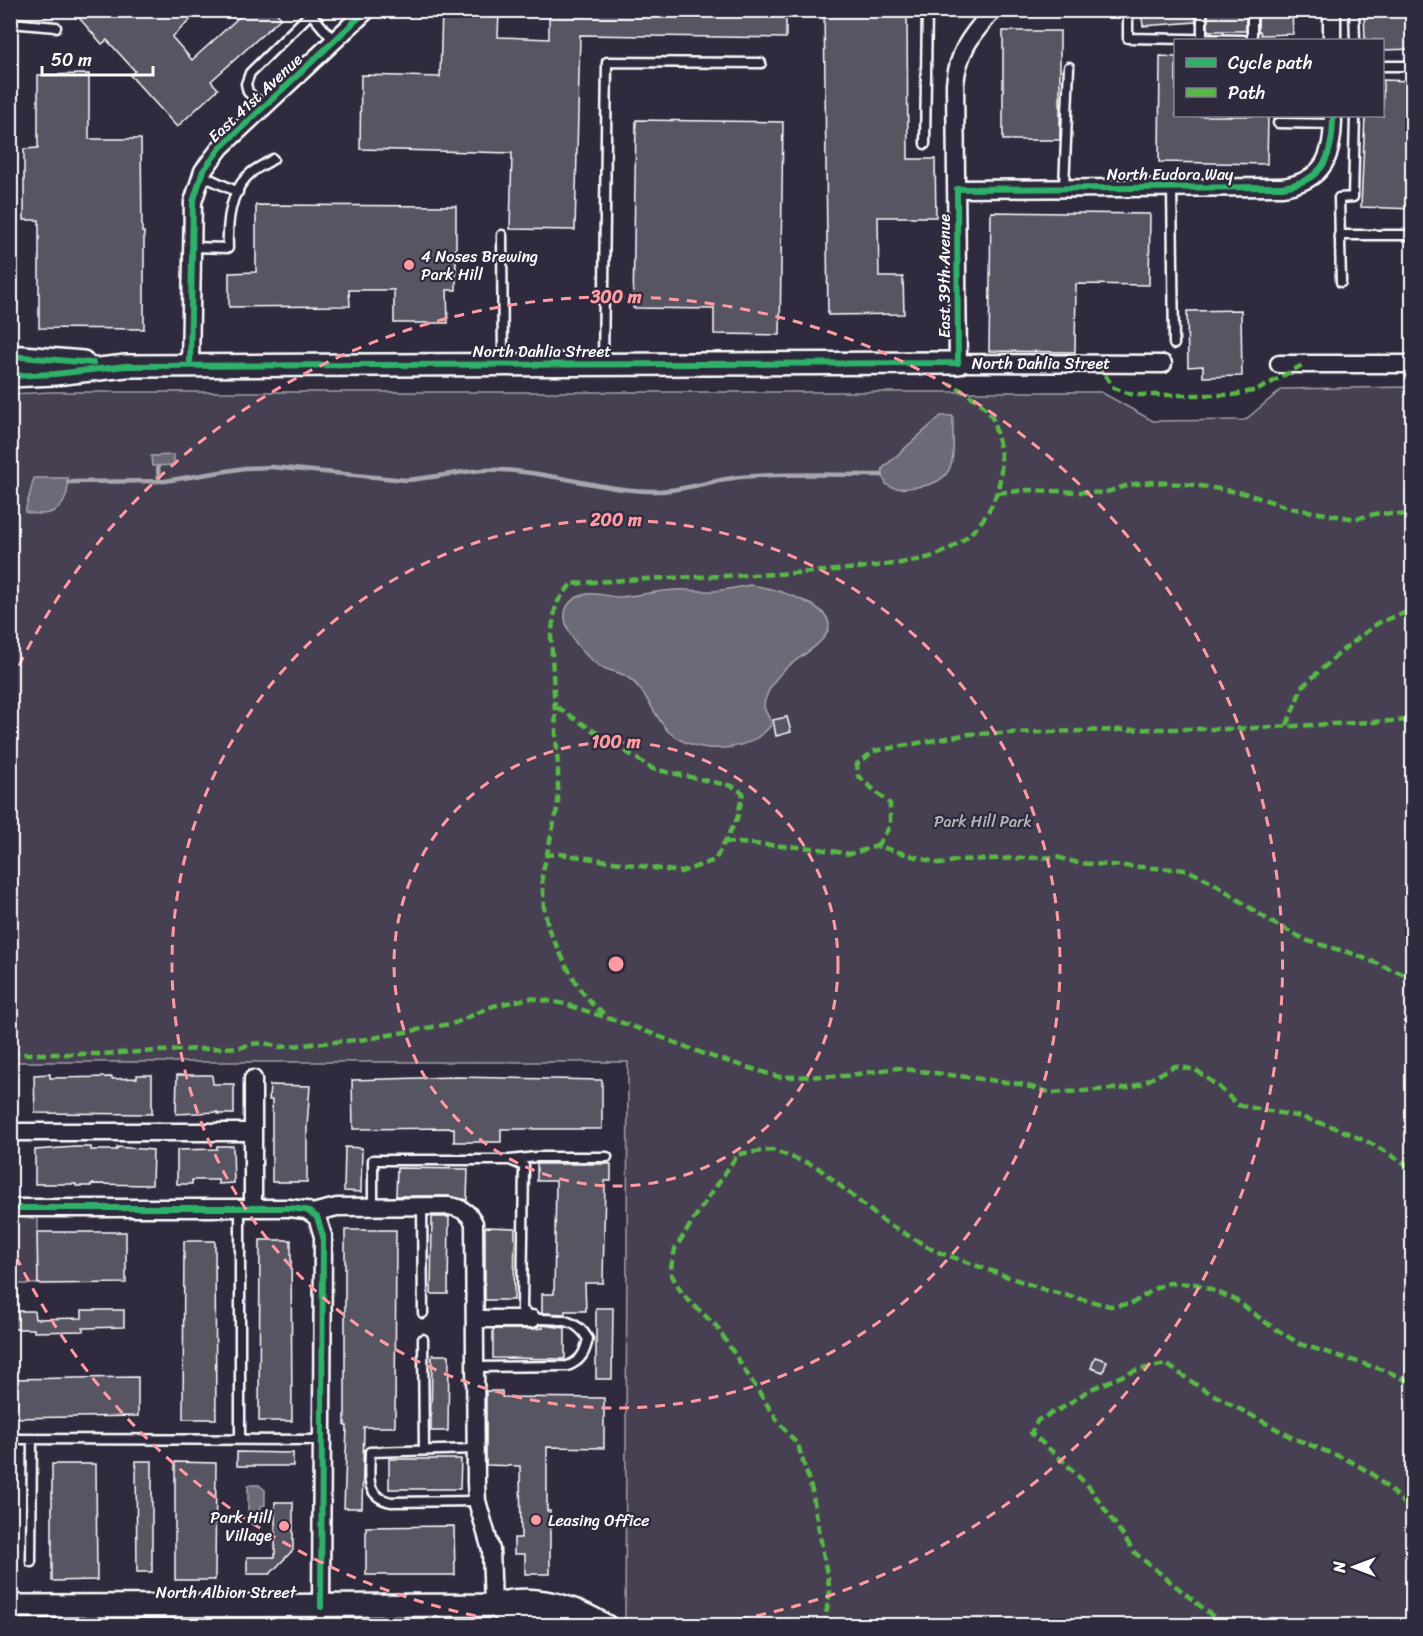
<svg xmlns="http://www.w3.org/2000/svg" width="1423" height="1636" font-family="Sriracha,sans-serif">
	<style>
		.green { fill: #464152; stroke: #a2a0a8; stroke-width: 1.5 }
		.water { fill: #6d6a77; stroke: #a7a6ad; stroke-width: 1.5 }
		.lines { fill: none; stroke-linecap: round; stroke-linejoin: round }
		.stream { stroke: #a7a6ad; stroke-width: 4.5 }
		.building { fill: #595564; stroke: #fff; stroke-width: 1.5 }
		.service-casing { stroke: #fff; stroke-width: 13 }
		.minor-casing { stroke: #fff; stroke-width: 21 }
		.tertiary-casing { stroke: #fff; stroke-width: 26 }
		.service { stroke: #2f2a3d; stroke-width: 8 }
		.minor { stroke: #2f2a3d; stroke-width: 16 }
		.tertiary { stroke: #2f2a3d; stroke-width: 21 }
		.quiet { stroke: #58b947; stroke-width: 4.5; stroke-dasharray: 9 4.5; stroke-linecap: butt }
		.cycleway-casing { stroke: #2f2a3d; stroke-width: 10 }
		.cycleway { stroke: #2db169; stroke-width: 6 }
		.ring { fill: none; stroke: #ff9aa2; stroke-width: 3; stroke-dasharray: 10 8 }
		.poi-dot { fill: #ff9aa2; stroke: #2f2a3d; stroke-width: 2 }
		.labels { text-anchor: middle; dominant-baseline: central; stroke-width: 4.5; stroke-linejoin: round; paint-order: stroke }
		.street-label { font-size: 16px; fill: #fff; stroke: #2f2a3d }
		.poi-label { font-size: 16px; fill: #fff; stroke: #2f2a3d; text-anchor: start }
		.park-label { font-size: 16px; fill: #b5b3ba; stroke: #2f2a3d }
		.centre { fill: #ff9aa2; stroke: #2f2a3d; stroke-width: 3 }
		.ring-label { font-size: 18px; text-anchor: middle; font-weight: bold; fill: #ff9aa2; stroke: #2f2a3d; stroke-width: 4.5; stroke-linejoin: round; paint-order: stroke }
	</style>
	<rect width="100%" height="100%" fill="#2f2a3d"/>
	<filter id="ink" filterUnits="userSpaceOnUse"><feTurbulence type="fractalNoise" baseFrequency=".0167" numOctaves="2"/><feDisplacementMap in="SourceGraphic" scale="12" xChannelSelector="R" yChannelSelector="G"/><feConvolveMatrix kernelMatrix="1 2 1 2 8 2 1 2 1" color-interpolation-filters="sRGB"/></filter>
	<g filter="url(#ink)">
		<path class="green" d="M1412 387V1625H625L628 1062H11V394L51 392H1101L1153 421 1245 420 1282 389Z
			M11 1214 38 1215V1284H11Z"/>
		<path class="water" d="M941 416H953C952 451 962 482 917 487 906 488 895 491 886 484L882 474 883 468Z
			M174 455V465L152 466 151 456Z
			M34 478H68C69 508 53 519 25 512Z
			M750 585C772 588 792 594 812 605 856 630 803 652 785 669 775 678 769 688 765 700 761 710 771 716 771 725 750 754 694 756 668 731 653 715 646 689 627 677 618 671 606 671 598 665 577 651 544 607 583 595 595 591 608 597 619 597 638 596 655 591 674 590 687 589 701 592 714 591 726 590 738 587 750 585Z
			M248 1485H259L265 1490V1505L260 1506V1523L248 1522Z"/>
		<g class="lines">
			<path class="stream" d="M158 467 159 481
				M68 482 165 481 245 468 272 467 406 480C438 478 469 468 501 470 553 472 602 491 655 491 684 491 711 480 740 477 787 473 835 475 882 475"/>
		</g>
		<path class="building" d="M72 10H201L172 37 192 60 247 10H274L281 18 211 81 218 89 177 127 130 75 135 71 107 40 102 44Z
			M442 10H499L498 37 549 39V10H786V38L580 35 575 230 510 229 512 153 360 149 361 75 440 77Z
			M824 10H907L908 159H935L936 217H878L879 277H903L904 314 828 315Z
			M1141 10H1196V22L1143 26Z
			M1208 10H1246V31H1208Z
			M1258 10H1292L1293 34 1261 35 1260 31H1258Z
			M1364 10H1413V49L1383 50V40H1365Z
			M1003 31H1060V140H1003Z
			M1160 56 1176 57V116H1268L1267 164 1159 162Z
			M89 74V139H141L142 232H144V329L39 328V220H24V149L38 148V75Z
			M1383 80 1413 81V209L1361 207 1365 116H1383Z
			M636 120 783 122 780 335 714 334V309L633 308Z
			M256 205 456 206V290H447L448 323H394V290H349L350 306 229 307V273L256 272Z
			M991 212 1150 214 1149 285 1076 284 1075 352 989 351Z
			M1241 310 1242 376 1203 377V366L1188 367 1187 311Z
			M787 717 791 732 776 736 773 720Z
			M50 1074V1078L112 1077V1079L137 1078V1075H152V1114L35 1113 34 1075Z
			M177 1075H212L213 1084H234V1114H218V1112L176 1114Z
			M455 1077 602 1080V1129H501V1142H454V1128L353 1129 352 1080Z
			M270 1085 310 1086 307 1126V1182H272V1100H269Z
			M217 1146H233L234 1183 218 1184V1180H192V1184H177V1150L217 1149Z
			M75 1147H91V1150H117V1147L153 1150 152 1185 91 1184V1186H76V1184H35V1150Z
			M345 1147 362 1148 361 1192 344 1191Z
			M537 1164H611V1181H605L603 1283H585L586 1311H565V1314L542 1313V1294H554L556 1181H537Z
			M397 1168 468 1169 467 1200 449 1196H396Z
			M432 1217H449L448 1294H431Z
			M485 1227 515 1228 514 1300H485Z
			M345 1230H396L395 1427H364L362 1508H344L347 1426H345Z
			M37 1232H126V1283L38 1284Z
			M260 1240H291L292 1421H259Z
			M184 1241H215L216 1419H183Z
			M596 1308H613L612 1379H596Z
			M82 1310H124V1327L83 1328V1331L34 1332V1329H10V1311H34L35 1319 82 1318Z
			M542 1325 565 1328V1359L493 1358V1329H532L543 1328Z
			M432 1355H449L448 1431H431Z
			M1095 1357 1107 1361 1103 1372 1091 1368Z
			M138 1377V1416L10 1418V1379Z
			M486 1391H502V1397L604 1398V1448L547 1447V1511H550V1574H525V1554H514V1538H521L520 1466 486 1465Z
			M237 1452 293 1453V1466H237Z
			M389 1459H461L460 1489H389Z
			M136 1461H152V1572H137Z
			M175 1462 216 1463 215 1580H175Z
			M52 1464H96L97 1580 52 1581Z
			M275 1502H293V1550L270 1574H247V1557H275Z
			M454 1526 455 1575H366V1527Z"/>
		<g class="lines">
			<g class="service-casing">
				<path id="service" d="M1128 10V38L1243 40
					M1202 10V40
					M1252 10V40
					M1354 10 1355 40
					M311 14 334 41
					M10 23 56 27
					M1382 66H1412
					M264 107 248 92 246 84 250 73 314 10
					M1278 123 1333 124
					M925 144 927 10
					M201 175 238 192
					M1064 188 1069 67
					M1172 188 1174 344
					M502 235 503 364
					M1339 235H1412
					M192 247 228 248C227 223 230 189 252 172 258 167 266 164 273 159
					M1341 282 1339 198 1353 197 1355 116
					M603 364 607 62 761 63
					M510 1160 536 1157H607
					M373 1206V1160H510L524 1166 522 1309 532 1319C555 1319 576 1317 588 1339 585 1352 582 1360 568 1366L476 1367
					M422 1206 423 1313
					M423 1339 424 1450
					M10 1439 322 1440
					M240 1439V1208
					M476 1449 370 1452C370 1474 363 1496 391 1502L477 1501
					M31 1562 32 1440
					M321 1626V1607"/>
			</g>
			<g class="minor-casing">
				<path id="minor" d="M993 10C972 35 958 50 955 84L958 363 1163 364
					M1332 10V40
					M957 189 1282 187C1325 181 1333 155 1333 116
					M1279 364H1412
					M190 366 193 202 203 171 221 147 367 10
					M253 1079V1208
					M10 1132H253
					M10 1208H289L306 1210 317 1217 323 1236 321 1607
					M312 1213 337 1207 449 1206C461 1208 469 1212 474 1223L476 1483 477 1501 491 1550 493 1605
					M476 1319H532"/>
			</g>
			<g class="tertiary-casing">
				<path id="tertiary" d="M10 356 83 362
					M10 376 55 374 126 366 958 363
					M10 1606 493 1605C533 1593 571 1605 606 1626
					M496 1607 505 1612 532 1616 563 1626"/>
			</g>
			<use href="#service" class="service"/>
			<use href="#minor" class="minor"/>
			<use href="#tertiary" class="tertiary"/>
			<path class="quiet" d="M1097 364 1114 388 1133 395H1233L1258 390 1304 364
				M998 493 1028 490 1104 493 1128 485 1153 482 1194 485 1244 493 1290 508 1355 519 1379 513 1405 515 1412 518
				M1287 725 1302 687 1344 649 1378 623 1412 610
				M724 842 813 848 850 854 877 846 941 864 958 860 1057 857 1078 863 1187 870 1212 882 1271 922 1308 941 1354 954 1412 978
				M877 846 890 826V804L858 776 857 764 874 751 969 734 1156 729H1234L1412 720
				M545 855 560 854 681 872 715 860 737 819 743 793 732 786 653 769 555 706
				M604 1014 592 1004 579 988 566 965 549 930 544 908 542 876 558 805V769L551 636 556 604 571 584C667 575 763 578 858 568 882 565 916 563 939 554 986 534 1012 485 997 436 995 429 994 419 990 414 982 401 964 392 950 384
				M10 1054H98L243 1047 249 1044 264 1043 280 1047 367 1039 455 1023 493 1006 531 998 565 1004 632 1026 707 1055 779 1077 845 1076 897 1068 1020 1084 1052 1093 1127 1088 1141 1084 1175 1066 1196 1070 1219 1087 1238 1105 1301 1117 1339 1129 1374 1145 1412 1168
				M824 1626 830 1591 812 1491 798 1445 777 1420 717 1327 683 1295 670 1272 675 1249 701 1208 738 1154 772 1150 816 1166 883 1221 935 1251 1045 1290 1110 1306 1131 1304 1158 1287 1169 1283 1196 1284 1234 1299 1268 1324 1300 1344 1387 1371 1412 1383
				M1238 1626 1220 1622 1135 1553 1090 1488 1063 1461 1031 1433 1038 1420 1064 1407 1089 1390 1134 1371 1166 1364 1201 1388 1295 1439 1346 1459 1371 1473 1412 1510"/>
			<g class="cycleway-casing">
				<path id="cycleway" d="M10 356 93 363
					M190 366 193 202 203 171 221 147 367 10
					M10 376 55 374 126 366 958 363 957 189 1282 187C1325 181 1333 155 1333 116
					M10 1208H289L306 1210 317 1217 323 1236 321 1607"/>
			</g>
			<use href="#cycleway" class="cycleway"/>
		</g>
	</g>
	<g class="ring">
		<circle cx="616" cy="964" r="222"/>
		<circle cx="616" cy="964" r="444"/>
		<path d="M529 1625A667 667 0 0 1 11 1246M11 682A667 667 0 1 1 703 1625"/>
	</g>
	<g class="poi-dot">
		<circle cx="409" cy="265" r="6"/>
		<circle cx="536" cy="1520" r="6"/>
		<circle cx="284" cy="1526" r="6"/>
	</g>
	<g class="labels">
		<g class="street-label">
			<text transform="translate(255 98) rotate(-43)">East 41st Avenue</text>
			<text x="1170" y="174">North Eudora Way</text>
			<text transform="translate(944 276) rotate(-90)">East 39th Avenue</text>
			<text x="542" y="351">North Dahlia Street</text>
			<text x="1041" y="363">North Dahlia Street</text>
			<text x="226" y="1592">North Albion Street</text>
		</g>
		<g class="poi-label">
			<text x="421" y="256">4 Noses Brewing<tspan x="421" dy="18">Park Hill</tspan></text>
			<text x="272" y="1517" text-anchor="end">Park Hill<tspan x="272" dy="18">Village</tspan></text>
			<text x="548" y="1520">Leasing Office</text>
		</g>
		<g class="park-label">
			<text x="983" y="821">Park Hill Park</text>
		</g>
	</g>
	<circle cx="616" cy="964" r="9" class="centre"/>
	<g class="ring-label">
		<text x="616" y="303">300 m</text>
		<text x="616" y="526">200 m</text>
		<text x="616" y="748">100 m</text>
	</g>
	<rect width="1423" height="1636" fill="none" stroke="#2f2a3d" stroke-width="36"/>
	<rect x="18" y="18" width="1387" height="1600" fill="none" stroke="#fff" stroke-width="2" filter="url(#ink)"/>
	<rect x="1174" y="39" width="210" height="78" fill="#2f2a3d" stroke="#827f8b" stroke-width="1.5"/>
	<rect x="1186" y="58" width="30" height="9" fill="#2db169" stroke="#827f8b" stroke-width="1.5"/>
	<text x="1228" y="69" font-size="18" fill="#ffffff">Cycle path</text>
	<rect x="1186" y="88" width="30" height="9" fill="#58b947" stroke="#827f8b" stroke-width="1.5"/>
	<text x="1228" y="99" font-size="18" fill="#ffffff">Path</text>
	<g transform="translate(1354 1567) rotate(270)" stroke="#2f2a3d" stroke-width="4.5" paint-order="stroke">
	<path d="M0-4.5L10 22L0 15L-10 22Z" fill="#ffffff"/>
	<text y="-9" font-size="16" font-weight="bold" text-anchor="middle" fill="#ffffff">N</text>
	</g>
	<path d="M42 66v9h111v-9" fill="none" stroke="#ffffff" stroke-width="3"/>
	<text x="51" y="66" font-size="18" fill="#ffffff" stroke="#2f2a3d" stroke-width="4.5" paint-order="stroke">50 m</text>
</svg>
